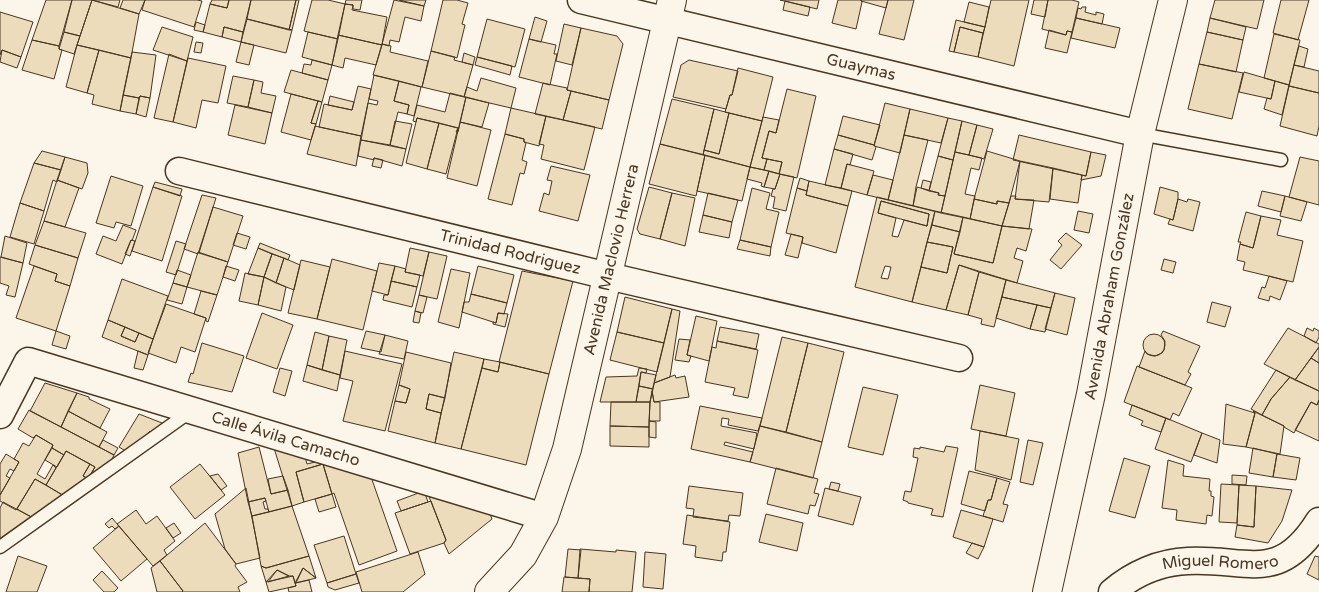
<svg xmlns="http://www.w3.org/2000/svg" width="1319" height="592" font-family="'Varela Round',sans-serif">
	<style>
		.building { fill: #ecdcbc; stroke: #4a3520; fill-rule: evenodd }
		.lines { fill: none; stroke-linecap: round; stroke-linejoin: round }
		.service-casing { stroke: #4a3520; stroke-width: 15 }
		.minor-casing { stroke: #4a3520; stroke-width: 29 }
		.tertiary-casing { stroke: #4a3520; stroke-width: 30 }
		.secondary-casing { stroke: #4a3520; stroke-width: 30 }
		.service { stroke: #fbf6e9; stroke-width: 12 }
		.minor { stroke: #fbf6e9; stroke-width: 26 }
		.tertiary { stroke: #fbf6e9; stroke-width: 28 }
		.secondary { stroke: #fbf6e9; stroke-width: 28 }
		.labels { text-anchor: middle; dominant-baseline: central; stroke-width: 4; stroke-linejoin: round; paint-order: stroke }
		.street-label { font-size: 16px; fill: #4a3520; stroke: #fbf6e9 }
	</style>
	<rect width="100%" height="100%" fill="#fbf6e9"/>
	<path class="building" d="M46 0H72L59 46 32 40Z
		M72 0H92L80 36 64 32Z
		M92 0H120L118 7Z
		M92 0 139 14 131 58 77 45Z
		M123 0H145L139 14 120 8Z
		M145 0H197L202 1 194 27 142 10Z
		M212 0H229L227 8 210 4Z
		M229 0H251L243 32 224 27 222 37 203 32 210 4 227 8Z
		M251 0H296L289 30 247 19Z
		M296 0H299L292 30H289Z
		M312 0H328L345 4 338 39 304 31Z
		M346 0H362L360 10 353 9V5L345 4Z
		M394 0 424 6 421 21 405 17 399 42 390 40 389 46 382 44Z
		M399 0H426L424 6Z
		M443 0H457L468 3 462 24 465 25 457 58 431 51Z
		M780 0H819L817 9Z
		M838 0H861L862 2 856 29 832 23Z
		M861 0H888L886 8 861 1Z
		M888 0H914L904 40 879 34Z
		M991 0H1029L1014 66 978 57Z
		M1034 0H1048L1045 17 1031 14Z
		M1048 0H1072L1079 2 1072 32 1067 31 1066 35 1042 29Z
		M1215 0H1264L1257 29 1210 18Z
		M1281 0H1309L1298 40 1273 33Z
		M785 1 810 7 808 16 783 10Z
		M969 2 989 7 985 27 964 22Z
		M345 4 353 5 352 10 387 17 382 45 338 35Z
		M1082 7H1086L1085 12 1096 15V12L1104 14 1102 24 1076 18 1078 8 1081 9Z
		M0 12 33 22 21 57 2 50 0 55Z
		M535 17 547 21 541 42 529 39Z
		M1076 18 1120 28 1115 48 1071 38Z
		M1210 18 1246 27 1243 40 1207 32Z
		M247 19 292 30 286 53 241 42Z
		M487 19 525 29 515 67 477 57Z
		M956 20 985 27 983 33 960 27 954 52 949 51Z
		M196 22 205 25 203 32 194 30Z
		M564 24 581 28 572 65 556 61Z
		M162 27 193 37 187 61 153 50Z
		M224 27 243 32 241 42 222 37Z
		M960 27 983 33 978 57 954 52Z
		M581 28 617 36 623 44 609 100 567 90Z
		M1049 30 1066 35 1067 31 1072 32 1067 53 1045 48Z
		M64 32 80 36 74 54 59 49Z
		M308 32 338 39 332 65 302 57Z
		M1207 32 1243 40 1236 72 1199 64Z
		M1274 34 1300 40 1289 85 1264 78Z
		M338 35 382 45 376 65 345 58 343 68 332 65Z
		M529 39 556 45 554 54H557L550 85 519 77Z
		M32 40 59 46V49L62 50 54 79 22 70Z
		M196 42 203 43 201 53 194 52Z
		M241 42 254 45 249 65 236 62Z
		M382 44 391 46 390 52 428 61 422 87 373 75Z
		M77 45 99 50 87 93 66 87Z
		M1299 46 1308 49 1304 67 1294 65Z
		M2 50 21 57 17 68 0 62Z
		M99 50 131 58 120 111 92 104 94 95 87 93Z
		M431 51 455 57 454 60 473 65 464 97 422 87Z
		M132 52 156 55 150 98 140 96 139 98 123 95Z
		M464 53 475 57 473 65 462 62Z
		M169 54 187 61 173 122 154 118Z
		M477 57 512 66 510 75 475 65Z
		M188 58 226 66 218 103 202 100 196 128 173 122Z
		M312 60 332 65 328 80 302 73 304 64 311 65Z
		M689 60 738 71 732 95H730L726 109 673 97 681 65Z
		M1199 64 1243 73 1232 119 1188 109Z
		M1294 65 1319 71V93L1289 86Z
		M738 68 773 77 762 121 725 112 730 95H732Z
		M291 70 328 80 322 102 284 92Z
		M1244 72 1275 81 1271 99 1239 92Z
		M374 75 399 81 394 101 409 105 407 114 398 112 390 145 361 140 368 103 377 105 378 101 369 99Z
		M233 76 254 80 248 107 227 103Z
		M481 78 516 88 511 108 464 97 467 87 477 91Z
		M254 80 263 82 261 93 276 96 272 113 248 107Z
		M399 81 421 87 414 116 407 114 409 105 394 101Z
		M1275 81 1289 85 1282 115 1264 109 1267 98 1271 99Z
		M543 83 567 88V90L571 91 563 120 535 114Z
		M358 86 371 89 361 136 319 127 324 104 352 110Z
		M1289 86 1319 93V126L1317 136 1280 126Z
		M787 89 816 96 797 178 779 174 782 162 762 158 769 131 776 133Z
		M571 91 609 100 602 129 563 120Z
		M450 93 466 97 458 132H456L458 128 417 118 416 122 413 121 417 105 445 112Z
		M291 94 318 101 311 123 316 124 311 140 281 132Z
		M123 95 139 98 136 114 120 111Z
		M140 96 150 98 146 117 136 114Z
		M330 96 354 102 352 110 328 105Z
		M466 97 489 103 482 127 460 122Z
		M672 99 714 109 703 155 660 144Z
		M318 101 322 102 316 124 311 123Z
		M885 103 910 109 900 153 874 146Z
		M235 105 272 113 265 144 228 135Z
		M511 108 546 116 539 146 524 142V139L505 134Z
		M714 109 729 113 719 154 704 150Z
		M910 109 948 118 941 143 904 135Z
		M729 113 762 121 750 167 703 155 704 150 719 154Z
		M546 116 595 127 584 170 541 159 544 145 539 144Z
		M843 116 880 125 874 145 838 135Z
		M763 117 779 120 776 133 769 131 762 158 767 159 764 170 750 167Z
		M417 118 439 123 427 169 406 163Z
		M948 118 962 121 953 160 938 156Z
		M395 121 412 124 406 149 390 145Z
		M962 121 977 125 969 155 955 152Z
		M460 122 491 130 477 186 447 178Z
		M439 123 458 128 446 174 427 169Z
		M977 125 993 129 984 159 969 155Z
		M315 126 361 136 356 166 307 154Z
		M505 134 524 139V142L526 143 522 160 527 162 524 174 520 173 512 205 488 199Z
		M838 135 874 145 876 147 872 160 834 149Z
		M904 135 928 140 916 187 913 206 888 200Z
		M1019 135 1091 152 1086 176 1013 160Z
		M361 140 406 149 402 166 374 158V160L358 156Z
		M660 144 705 155 696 196 649 184Z
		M834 149 853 154 850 165 847 164 841 188 825 185Z
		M42 151 65 157 61 170 34 163Z
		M987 151 1020 161 1009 203 997 201V204L974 199Z
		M955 152 982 158 979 170 971 168 965 194 975 196 970 219 941 213Z
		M1091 152 1106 155 1101 176 1081 180 1082 175 1086 176Z
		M705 155 750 167 742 201 697 191Z
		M938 156 953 160 945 196 938 195 939 193 929 191Z
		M65 157 87 163 88 173 82 189 57 180Z
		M1300 157 1319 161V205L1289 197Z
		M374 158 383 160 381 168 372 166Z
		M767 159 782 162 779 174 764 170Z
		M1020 161 1053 168 1049 202 1015 199Z
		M34 163 61 170 57 182 53 180 44 211 20 203Z
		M847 164 874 171 867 195 841 188Z
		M551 166 590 175 578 221 539 211 544 193 549 195 552 181 547 180Z
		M750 167 769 171 764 187 761 186 762 183 747 179Z
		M1053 168 1082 175 1078 203 1050 199Z
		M769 171 780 174 775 189 764 187Z
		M780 174 794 177 786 211 773 208 775 197 771 196 773 189H775Z
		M873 175 893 180 888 200 867 195Z
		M111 176 143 186 131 226 116 222 114 228 96 223Z
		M800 178 809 181 807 191 797 188Z
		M57 180 79 188 65 227 44 221Z
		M923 180 931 182 929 191 921 188Z
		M809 181 852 191 848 206 806 195Z
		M155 182 182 189 180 196 153 187Z
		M153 187 182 196 162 261 132 251Z
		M649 187 672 193 660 239 640 234 637 229Z
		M917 187 939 193 938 195 945 196 941 213 913 206Z
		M1160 187 1178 192V199L1173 220 1154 214Z
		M752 188 770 193 766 209 779 212 771 247 740 240Z
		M797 188 807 191 806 195 848 206 836 253 802 243 803 237 786 233Z
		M1262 191 1285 196 1281 212 1258 206Z
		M672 193 695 198 685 246 660 239Z
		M708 193 738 200 732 222 703 215Z
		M202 195 216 198 198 254 184 249Z
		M1011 196H1016L1015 199 1034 200 1029 229 1002 226Z
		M1285 196 1307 202 1301 221 1280 216Z
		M877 197 935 211 912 302 855 287ZM881 201 929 214 927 226 904 220 898 237 892 236 896 218 878 213ZM885 266 891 267 888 279 881 278Z
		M974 199 997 204V201L1009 203 1002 226 970 219Z
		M1178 199 1187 202 1188 199 1200 202 1193 231 1168 224 1170 219 1173 220Z
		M881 201 929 214 927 226 878 213Z
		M20 203 44 211 34 244 10 237Z
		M213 207 243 216 228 262 199 253Z
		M935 211 963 217 960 232 932 225Z
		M1078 211 1093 214 1089 233 1074 230Z
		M1246 212 1261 216 1253 248 1240 244 1241 242H1238Z
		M703 215 732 222 729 238 699 232Z
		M1261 216 1281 220 1277 235 1303 241 1293 282 1243 270 1245 262 1237 260 1240 244 1253 248Z
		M963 217 1002 226 993 263 954 254Z
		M44 221 86 233 78 258 35 245Z
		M123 225 136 230 132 241 131 240 122 264 96 254 103 236 116 241Z
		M932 225 960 232 954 254 993 263 1002 226 1032 229 1026 251 1017 248 1014 258 1023 261 1017 283 959 265 946 310 912 302 921 267 947 273 953 247 927 242Z
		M237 233 250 237 246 249 233 245Z
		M1066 233 1082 245 1061 269 1050 260 1062 245 1058 241Z
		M791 234 803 237 798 258 785 255Z
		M5 236 27 243 23 263 1 257Z
		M131 240 135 241 130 256 125 254Z
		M740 240 771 247 770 256 737 249Z
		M176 241 186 244 176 275 166 272Z
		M927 242 953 247 947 273 921 267Z
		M260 243 290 255 288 260 258 248Z
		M35 245 78 258 70 286 55 281 57 274 29 264Z
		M258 248 272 254 264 277 248 274Z
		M410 248 429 252 423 276 405 272Z
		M198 252 228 262 217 295 187 287Z
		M429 252 447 256 437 299 419 295Z
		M272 254 284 258 276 283 264 277Z
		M0 257 23 263 15 297 6 295 9 286 0 283Z
		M284 258 300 265 294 290 276 283Z
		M332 259 377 271 363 330 317 319Z
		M1164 259 1176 262 1173 273 1161 270Z
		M301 260 330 267 317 319 288 313Z
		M379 263 395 266 388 295 372 291Z
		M959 265 979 272 968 315 946 310Z
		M34 266 57 274 55 281 70 286 56 331 16 318Z
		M226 266 239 270 235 281 223 277Z
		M395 266 406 269 405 272 420 275 417 287 391 281Z
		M478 266 514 275 507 303 471 294Z
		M451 269 470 273 459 328 438 322Z
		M177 270 191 275 187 287 173 283Z
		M522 271 573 281 549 374 499 362Z
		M979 272 1006 280 994 327 981 324 982 319 968 315Z
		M245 273 264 277 258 305 239 301Z
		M1269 276 1287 281 1280 300 1270 296 1269 301 1258 298 1262 287 1265 288Z
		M264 277 286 287 281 311 258 305Z
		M122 279 168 296 153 339 108 320Z
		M1006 280 1055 293 1051 308 1002 297Z
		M391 281 417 287 412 307 383 300 384 295H388Z
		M173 283 187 287 182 304 167 300Z
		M201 291 217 295 208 322 206 321V318L194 314Z
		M1055 293 1075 298 1067 335 1045 329Z
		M471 294 507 303 504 314 498 313 496 323 462 312 464 302H469Z
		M419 295 427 297 423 313 415 311Z
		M625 297 672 309 664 343 617 332Z
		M1002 297 1037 305 1030 329 996 318Z
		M1212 302 1231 307 1225 327 1207 322Z
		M166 304 206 318 195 352 181 347 176 363 148 353Z
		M1037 305 1051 308 1045 332 1030 329Z
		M672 309 680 311 670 377 654 383Z
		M415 311 421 313 419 323 413 322Z
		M262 313 293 325 277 369 246 358Z
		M498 313 508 314 505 327 493 324V322L496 323Z
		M696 316 717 321 709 361 687 355Z
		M108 320 125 327 121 336 135 342 139 333 153 339 148 355 102 337Z
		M125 327 139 333 135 342 121 336Z
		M720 327 759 334 756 349 717 341Z
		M1288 328 1319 344V347L1295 380 1264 364Z
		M1307 328 1313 331 1314 328 1319 331V337L1316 343 1304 336Z
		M56 331 70 336 66 349 52 345Z
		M366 331 385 335 381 352 361 348Z
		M1163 331 1200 346 1188 372 1191 374 1185 385 1139 367 1145 351 1147 354 1155 356 1162 353 1164 350 1165 341 1161 335Z
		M315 332 329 336 322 370 307 365Z
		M617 332 664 343 657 372 610 360Z
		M1143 345a11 11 0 1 1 22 0a11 11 0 1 1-22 0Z
		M385 335 408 341 404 359 379 354Z
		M329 336 347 340 340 375 322 370Z
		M782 337 808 343 786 432 760 426Z
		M679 339 690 340 687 355 691 356 689 362 675 360Z
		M717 341 758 350 748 398 733 395 735 388 705 382 712 347 716 348Z
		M202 343 244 356 232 392 188 382 191 373 193 374Z
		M808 343 844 352 822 442 786 432Z
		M1319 347V363L1311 358Z
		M138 351 148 355 143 370 134 368Z
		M345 351 402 364 385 431 343 421 353 381 340 378Z
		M406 352 451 363 445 398 429 394 426 409 441 413 435 443 388 431 395 401 406 403 410 389 399 385Z
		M454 352 484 359 461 449 435 443Z
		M1311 358 1319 363V391L1295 380Z
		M484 359 500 362 498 372 482 368Z
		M500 362 549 374 526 465 461 449 482 368 498 372Z
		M307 365 340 375 337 391 303 381Z
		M1137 366 1192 388 1179 416 1173 413 1170 420 1124 402Z
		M280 368 292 371 285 396 273 392Z
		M639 368 647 369 646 373 641 372 636 402H600L606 377 637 376Z
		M1276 370 1290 377 1271 399 1262 415 1251 409Z
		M641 372 656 375 653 389 639 386Z
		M675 375 676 378 685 376 689 397 654 402 652 391 654 383Z
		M1290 377 1319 391V400L1317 405 1311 402 1294 433 1284 427V426L1262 415 1271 399Z
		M45 383 77 393 61 427 30 411Z
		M399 385 410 389 406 403 395 401Z
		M980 385 1015 393 1006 436 971 429Z
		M639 386 653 389 650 402H636Z
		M863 387 898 395 883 455 848 447Z
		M652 391 654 402H660V421H649L650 402Z
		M77 393 89 397V399L110 409 100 428 68 411Z
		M429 394 445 398 441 413 426 409Z
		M1319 400V441L1295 430 1311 402 1317 405Z
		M611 402H650L649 427 610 426Z
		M1226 404 1255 413 1246 447 1223 444Z
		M1132 405 1166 418 1161 432 1141 425 1143 421 1129 415Z
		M700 406 762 418 758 431 728 425 729 419 722 418 721 426 757 433 754 449 725 442 724 445 753 452 750 462 691 449Z
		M29 410 114 455 104 475 88 479 95 467 66 451 64 455 52 448 53 445 36 435 33 438 18 429Z
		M68 411 107 432 99 447 61 427Z
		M1253 411 1284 426 1280 454 1246 447 1255 413Z
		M139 414 162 423 152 433 150 431 129 453 119 447Z
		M1166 418 1202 433 1191 462 1155 449Z
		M649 421 656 422V438L649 437Z
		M610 426 649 427V447L610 446Z
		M760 426 822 442 813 478 750 462Z
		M980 431 1019 439 1011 480 975 470Z
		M1202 433 1220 440 1217 463 1194 455Z
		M36 435 53 445 37 474 45 479 53 465 56 468 46 485 35 479 16 510 0 501V495L19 462 14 459 23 443 29 446Z
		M103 440 118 448 114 455 99 447Z
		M1028 440 1043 443 1033 485 1020 482Z
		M946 446 958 448 943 517 931 515 933 509 908 503V502L903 500 905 491 911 492 918 458 913 457 914 448 920 449V447L944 452Z
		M259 447 271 494 288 490 292 506 269 512 265 498 248 502 238 453Z
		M52 448 64 455 57 467 45 460Z
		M274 448 305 457 307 464 319 461H322L323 464 296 472 304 502 292 506Z
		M1253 448 1277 454 1273 477 1249 473Z
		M66 451 90 464 83 476 91 480 67 498 46 485Z
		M6 454 19 462 14 471 10 469 6 476 10 478 0 495V464Z
		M1277 454 1300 458 1296 480 1273 477Z
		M1124 458 1150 466 1135 518 1109 511Z
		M1168 460 1184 465 1183 476 1210 479 1209 491H1211V496L1214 497 1212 516 1207 515 1206 524 1176 520 1177 510 1162 508Z
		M322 461 370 474 397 551 359 565 334 493 332 494Z
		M90 464 95 467 88 479 83 476Z
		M200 464 225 495 195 519 170 487Z
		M323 464 332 494 304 502 296 472Z
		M776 468 818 479 814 493 819 494 815 506 810 505 808 514 767 504Z
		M969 471 997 478 991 500H988L985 511 961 504Z
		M218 474 227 486 221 490 210 476Z
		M1232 475 1247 476 1246 485 1232 484Z
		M283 476 288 490 271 494 268 479Z
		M997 478 1010 482 1003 504 1008 505 1003 522 983 516 988 500H991Z
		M35 479 68 498 37 520 17 509Z
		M831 482 840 484 838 491 829 489Z
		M1221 484 1239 485 1237 523 1219 522Z
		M1239 485 1256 486 1254 527 1237 525Z
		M689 486 743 493 740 516 729 515 728 521 693 517 694 509 686 508Z
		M1256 486 1292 490 1282 521 1268 543 1235 537 1237 525 1254 527Z
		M246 488 260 558 236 564 225 549 215 514Z
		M825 488 861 497 853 525 818 516Z
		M426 489 486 504 492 519 449 554 444 543 446 540Z
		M424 491 428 502 401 511 397 501Z
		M332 494 336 507 319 512 315 499Z
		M265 498 266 501 263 502 265 509H268L269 512 252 516 248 502Z
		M431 501 446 540 444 543 410 554 395 513Z
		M3 502 37 520 0 546V508Z
		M292 506 309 556 266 568 261 566 252 516Z
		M136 510 146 524 157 516 175 541 164 550 167 555 153 566 117 524Z
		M961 510 993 519 984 547 953 537Z
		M766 514 803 523 797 551 759 542Z
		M687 515 730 522 726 552H723L722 561 695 557 696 546 683 544Z
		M112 518 119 526 115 529 112 526 109 528 105 524Z
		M174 523 181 533 173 538 166 528Z
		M205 523 236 564 235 566 247 582 238 587 240 592H182L183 591 160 561Z
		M119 526 147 559 121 581 93 548Z
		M344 536 356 574 327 583 314 545Z
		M972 543 984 547 978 559 966 553Z
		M568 549 581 550 578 578 565 577Z
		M580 549 616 552V550L636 552 632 592H589L590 579 578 578Z
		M418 552 425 574 403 592H362L356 572Z
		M645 552 666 554 663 589 643 587Z
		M18 556 47 566 37 592H6Z
		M309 556 316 578 303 568 295 583 293 576H289L277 570 266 582 261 566 266 568Z
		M1315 556 1319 557V580L1307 574Z
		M160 561 183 591 182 592H157L151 568Z
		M303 568 316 578 296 583Z
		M277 570 289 576 268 582Z
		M102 571 118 588 114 592H104L93 580Z
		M356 574 359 583 335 590 328 587 327 583Z
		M293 576 296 586 269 592 266 582Z
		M564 577 590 579 589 592H562Z
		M309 580 312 592H289L288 588 296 586 295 583Z"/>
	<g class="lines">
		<g class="service-casing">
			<path id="service" d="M1140 134 1281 160
				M0 547 191 411"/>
		</g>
		<g class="minor-casing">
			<g id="minor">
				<path id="s1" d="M581 0 1140 134"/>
				<path id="s2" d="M179 171 608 276 959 358"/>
				<path id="s3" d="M0 415 28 361 544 517"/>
				<path id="s4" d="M1112 592C1133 574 1160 562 1188 561 1248 558 1279 585 1319 521"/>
			</g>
		</g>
		<g class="tertiary-casing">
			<g id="tertiary">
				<path id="s5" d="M1047 592 1091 394 1140 134"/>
			</g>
		</g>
		<g class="secondary-casing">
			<g id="secondary">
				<path d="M1140 134 1173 0"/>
				<path id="s6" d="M489 592 523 555 544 517 567 449 672 0"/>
			</g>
		</g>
		<use href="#service" class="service"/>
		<use href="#minor" class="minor"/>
		<use href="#tertiary" class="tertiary"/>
		<use href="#secondary" class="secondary"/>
	</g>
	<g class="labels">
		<g class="street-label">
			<text stroke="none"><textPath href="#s1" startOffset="288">Guaymas</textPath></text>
			<text stroke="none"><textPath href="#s2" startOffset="341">Trinidad Rodriguez</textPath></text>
			<text stroke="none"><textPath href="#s6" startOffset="360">Avenida Maclovio Herrera</textPath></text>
			<text stroke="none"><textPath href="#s5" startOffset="302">Avenida Abraham González</textPath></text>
			<text stroke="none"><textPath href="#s3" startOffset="330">Calle Ávila Camacho</textPath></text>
			<text stroke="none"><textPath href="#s4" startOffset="116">Miguel Romero</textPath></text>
		</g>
	</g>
</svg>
